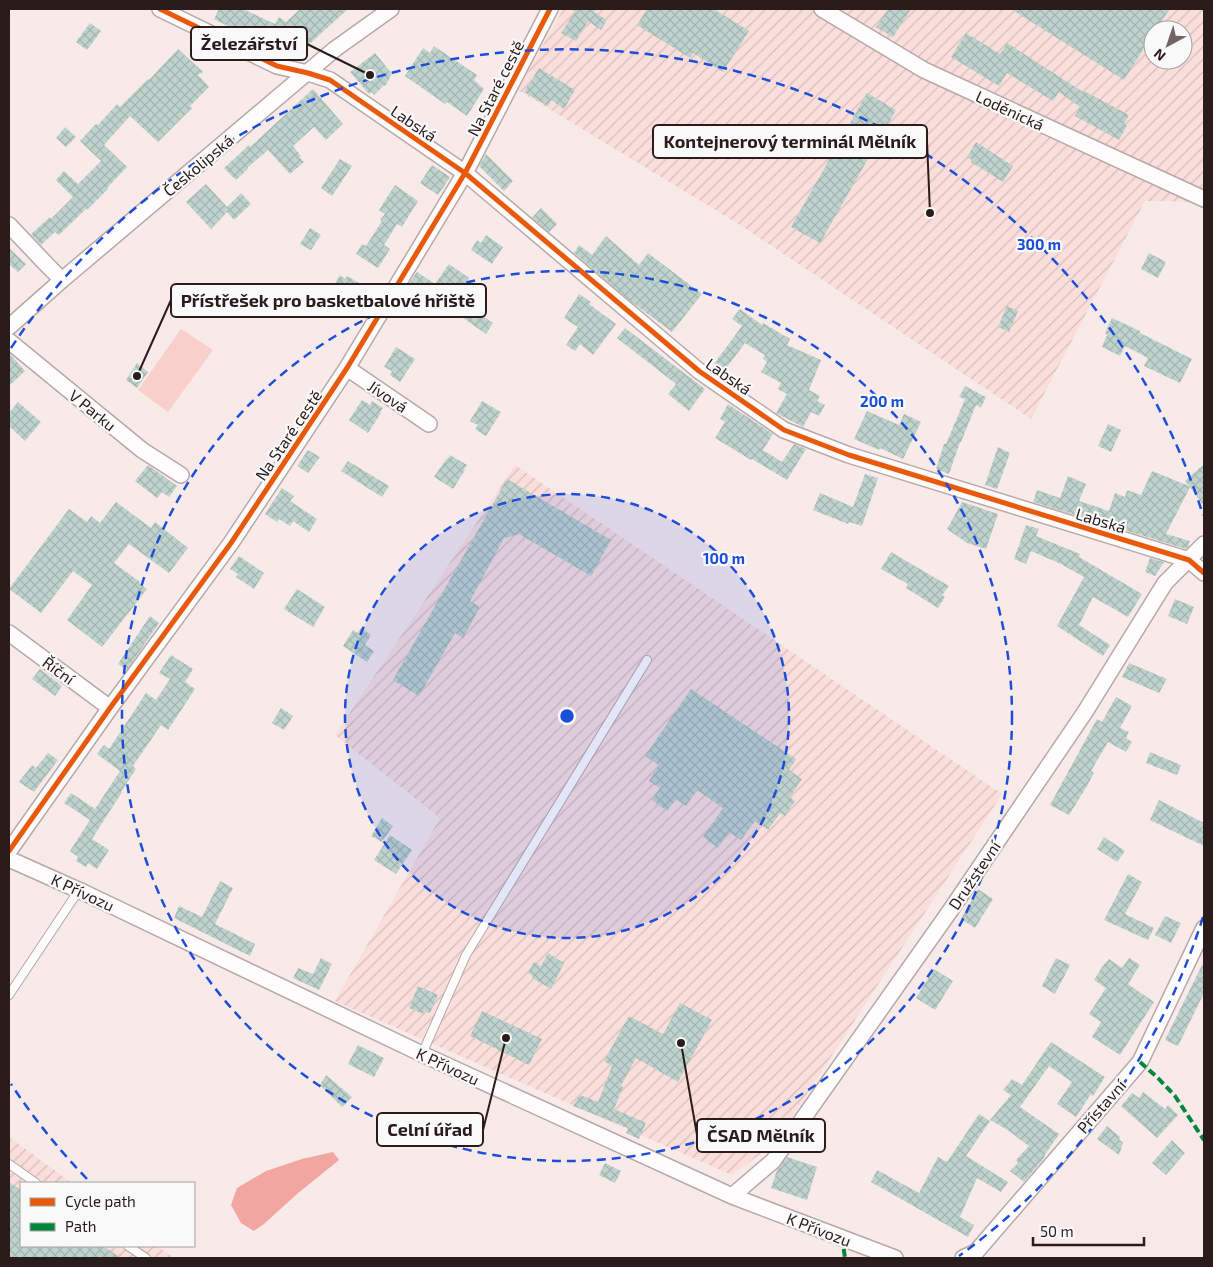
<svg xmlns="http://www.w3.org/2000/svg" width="1213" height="1267" font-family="'Exo 2',sans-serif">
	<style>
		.industrial { fill: url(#industrial-furrows); fill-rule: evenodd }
		.grass { fill: #f9cfcb }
		.water { fill: #f1a6a1 }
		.building { fill: url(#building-cross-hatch) }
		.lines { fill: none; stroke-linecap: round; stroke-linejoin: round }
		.service-casing { stroke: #b7a9a8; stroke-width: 10 }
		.minor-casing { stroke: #b7a9a8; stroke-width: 18 }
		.service { stroke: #fefcfc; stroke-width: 8 }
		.minor { stroke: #fefcfc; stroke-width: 15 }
		.quiet { stroke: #00873e; stroke-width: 4; stroke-dasharray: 8 4; stroke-linecap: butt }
		.cycleway-casing { stroke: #f9f9f9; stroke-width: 8 }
		.cycleway { stroke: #e8590c; stroke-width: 5 }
		.ring { fill: none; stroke: #1d4ed8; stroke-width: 2.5; stroke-dasharray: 9 6 }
		.labels { text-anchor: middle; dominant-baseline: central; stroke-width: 4.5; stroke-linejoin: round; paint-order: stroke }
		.street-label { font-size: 16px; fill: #2a1c1a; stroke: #f9f9f9 }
		.centre { fill: #1d4ed8; stroke: #f9f9f9; stroke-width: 2.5 }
		.ring-label { font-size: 15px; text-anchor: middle; font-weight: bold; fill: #1d4ed8; stroke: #f9f9f9; stroke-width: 4.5; stroke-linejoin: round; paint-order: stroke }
		.leader { fill: none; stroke: #2a1c1a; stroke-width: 2 }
		.callout-dot { fill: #2a1c1a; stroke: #f9f9f9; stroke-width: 2 }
		.callout { fill: #f9f9f9; stroke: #2a1c1a; stroke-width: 2 }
		.callout-label { font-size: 18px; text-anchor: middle; font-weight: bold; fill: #2a1c1a }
	</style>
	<defs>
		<pattern id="industrial-furrows" width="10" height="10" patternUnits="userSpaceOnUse" patternTransform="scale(1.25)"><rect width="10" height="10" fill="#fadedb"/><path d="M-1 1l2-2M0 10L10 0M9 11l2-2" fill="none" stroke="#d6bebb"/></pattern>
		<pattern id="building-cross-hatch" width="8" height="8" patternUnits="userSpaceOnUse" patternTransform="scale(1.25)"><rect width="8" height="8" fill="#bfd3ce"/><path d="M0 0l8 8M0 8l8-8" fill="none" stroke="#a4b5b0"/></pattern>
	</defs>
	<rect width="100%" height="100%" fill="#f8eae9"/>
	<path class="industrial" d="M563 9H1204V202L1145 201 1031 419 740 225 518 90ZM1153 30H1183V60H1153Z
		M515 465 1002 794 775 1143 732 1175 335 1001 440 818 335 735Z
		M9 1137 72 1183H21V1246H157L174 1258H9Z"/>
	<path class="grass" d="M181 329 213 350 168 412 138 390Z"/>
	<path class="water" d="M333 1152 339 1160 297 1194 264 1224 254 1231 241 1223 231 1205 237 1188 266 1171 302 1159Z"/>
	<path class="building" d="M219 9H243L275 24 279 17 286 22 300 9H348L293 59 214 19Z
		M573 9H596L594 12 607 20 601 30 588 21 576 41 561 33 575 12 572 10Z
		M647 9H714L749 31 723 72 693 53 690 58 637 25Z
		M888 9H911L893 37 876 27Z
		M1011 9H1170L1155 30H1153V34L1124 80Z
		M90 23 101 31 87 50 76 42Z
		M966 33 1000 54 1007 43 1083 92 1084 91 1129 115 1124 124 1127 126 1119 140 1075 116 1080 107 1059 92 1053 101 1007 73 999 86 951 57Z
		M434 46 477 75 474 80 484 89 467 116 447 102 445 104 405 76 423 48 430 53Z
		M178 49 203 72 198 75 209 87 190 106 192 108 158 142 130 116 104 145 127 167 107 188 108 189 87 210 86 209 59 235 55 232 41 245 31 234 50 217 51 219 73 197 56 180 64 171 78 184 101 161 80 141 96 124 98 125 117 104 120 107 148 79 149 80Z
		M375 53 392 74 385 86 384 85 374 95 372 92 369 94 350 72Z
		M539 68 575 90 564 109 551 100 548 106 524 92Z
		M313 89 343 124 326 140 314 127 293 146 301 156 299 157 304 162 290 174 268 150 247 168 248 169 236 180 224 168 249 145 250 147Z
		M867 93 896 110 820 243 791 227Z
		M65 127 76 137 66 147 56 138Z
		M976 142 1013 166 1003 182 971 162 972 160 967 157Z
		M486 154 513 181 504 191 479 166Z
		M340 159 352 166 332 196 321 188Z
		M432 165 450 177 438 195 420 183Z
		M206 184 227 207 241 193 251 204 234 220 227 212 211 229 186 202Z
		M395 185 418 201 402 227 397 224 384 245 390 249 378 268 356 254 362 244 366 246 382 221 380 220 385 214 379 210Z
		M541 208 557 224 549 232 532 218Z
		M310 228 321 235 311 250 300 244Z
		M486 235 503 247 492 264 471 250 477 240 481 243Z
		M606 236 639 265 648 253 702 294 672 332 629 300 574 253 579 245 592 255Z
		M9 248 26 264 18 272 9 264Z
		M1149 253 1166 262 1158 278 1141 269Z
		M449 264 469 278 456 298 493 323 486 334 449 308 447 311 408 285 417 272 435 284Z
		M340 275 345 279 347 276 366 287 355 305 331 290Z
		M579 294 591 302 589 304 616 324 593 355 580 344 575 351 566 345 578 327 564 318Z
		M1007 306 1018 311 1009 332 998 327Z
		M740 309 762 325 763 323 790 339 787 345 821 360 809 390 820 396 817 401 825 405 819 416 811 412 803 427 776 413 787 394 778 389 781 383 761 372 767 362 763 359 765 355 745 343 724 371 714 364 742 326 732 319Z
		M1112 318 1140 331V333L1192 359 1180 383 1144 366 1148 358 1125 346 1120 356 1102 347 1107 335 1105 333Z
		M625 328 705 389 689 411 668 394 676 384 617 338Z
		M396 347 415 359 400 382 390 375 392 371 384 367Z
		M9 353 25 371 9 386Z
		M137 363 148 372 137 388 126 380Z
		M965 386 986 397 981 408 976 405 961 442H960L949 474 936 469 944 444H946L965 399 959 397Z
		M362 400 370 405 372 401 383 408 380 412 381 413 368 433 349 420Z
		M482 401 501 412 486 436 475 429 478 425 470 421Z
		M18 402 41 422 25 441 9 426V413Z
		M728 404 773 434 763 450 782 462 794 444 806 449 787 480 752 459 751 460 715 438 725 422 720 419Z
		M867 411 899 425 904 414 921 422 903 459 880 448 879 450 854 439Z
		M1108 424 1121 430 1111 452 1098 446Z
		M998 447 1010 453 997 489 985 485Z
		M308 450 320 457 308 473 297 466Z
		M450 455 467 465 464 469 465 470 453 489 434 477 447 458 448 459Z
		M348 461 389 486 382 497 341 471Z
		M1204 464V506L1190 487 1166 534 1190 541 1188 547 1186 549 1033 502 1037 490 1060 498 1068 476 1086 484 1079 501 1109 511 1115 493 1125 497 1127 490 1141 495 1152 471 1189 486 1185 481Z
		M148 465 177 486 169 497 162 492 157 498 135 481Z
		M865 474 878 478 862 526 849 522 848 524 813 510 820 493 853 507Z
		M507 479 611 540 591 576 519 534 504 538 470 601 480 607 463 638 455 633 419 696 393 680Z
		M282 488 294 496 290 501 317 519 309 532 293 521 290 526 279 519 277 522 265 514Z
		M116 502 151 528 155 522 188 548 169 573 129 544 114 563 140 582 139 583 147 589 102 647 67 620 92 585 73 571 41 613 9 589 69 509 87 522 91 516 100 523Z
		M962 502 998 514 986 549 967 543 947 529Z
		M1026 525 1039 529 1036 536 1080 554 1079 557 1142 594 1128 617 1093 597 1079 625 1110 645 1103 656 1057 626 1084 577 1061 564 1031 551 1026 564 1014 559Z
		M891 552 949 586 942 595 945 597 938 608 906 588 908 584 881 569Z
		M239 556 264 573 254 589 236 577 238 574 230 569Z
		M1150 558 1164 562 1155 576 1145 572Z
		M297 589 325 607 313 627 284 609Z
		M1175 599 1194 607 1187 624 1168 616Z
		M150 616 159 623 127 670 118 664Z
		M361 628 371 635 365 645 374 651 367 662 343 646 353 630 358 633Z
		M171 655 193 669 185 682 195 689 168 730 161 725 133 766 136 769 121 792H122L92 839 109 850 97 869 88 863 86 867 76 861 78 857 70 851 90 820 64 803 71 793 95 809 120 771 97 754 104 745 109 749 146 693 156 700 170 679 159 673Z
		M1129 663 1167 679 1159 693 1122 677Z
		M40 669 62 686 55 696 32 679Z
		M691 689 796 759 789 770 802 779 790 797 795 801 785 816 780 813 768 830 755 821 741 840 729 832 718 848 703 837 723 808 697 790 686 806 676 799 667 811 652 800 660 788 649 781 659 765 645 756Z
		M1116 697 1132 706 1120 728 1129 732 1126 738 1132 742 1126 752 1108 742 1091 771 1094 773 1087 786 1069 815 1050 805 1097 719 1102 722Z
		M281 708 293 716 284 730 272 723Z
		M1150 752 1181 765 1177 775 1146 763Z
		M48 753 58 760 34 792 19 782 32 765 36 768Z
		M1159 800 1204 823V846L1150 820Z
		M382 818 393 826 382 842 371 836Z
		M390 835 412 850 396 874 374 860Z
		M1104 837 1125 851 1117 862 1097 849Z
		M1128 874 1142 882 1125 914 1154 928 1148 940 1104 920Z
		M220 881 233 888 215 924 255 944 250 956 174 918 179 906 202 917Z
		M978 889 993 899 975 928 961 919Z
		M1165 916 1181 923 1171 943 1155 935Z
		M548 953 564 963 551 989 532 978 533 976 528 973 534 962 541 966Z
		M321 958 332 964 319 990 293 978 298 968 313 974Z
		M1056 958 1070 965 1055 994 1042 986Z
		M1129 958 1140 965 1128 984 1154 1002 1120 1055 1092 1037 1101 1022 1089 1014 1106 988 1094 980 1102 967 1109 959 1122 968Z
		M1204 961V993L1178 1046 1165 1040Z
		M934 969 953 981 935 1010 916 998Z
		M418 986 438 995 430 1013 424 1011 423 1014 409 1008Z
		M680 1003 712 1020 678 1082 636 1058 621 1086 623 1087 614 1109 646 1123 639 1139 626 1133 628 1128 573 1106 580 1095 598 1102 612 1066 604 1061 629 1016 663 1034Z
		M482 1011 542 1039 529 1065 470 1036Z
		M1051 1042 1105 1077 1093 1096 1091 1094 1076 1117 1057 1104 1072 1082 1049 1066 1020 1107 1059 1134 1044 1156 1045 1157 1024 1182 1010 1171 1018 1163 1016 1160 1029 1146 1006 1129 990 1120 1011 1095 1003 1090 1012 1079 1022 1085Z
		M358 1045 384 1058 374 1077 348 1064Z
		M326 1075 352 1097 342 1107 320 1085Z
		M1143 1092 1165 1109 1168 1105 1178 1115 1157 1138 1121 1106 1132 1093 1139 1098Z
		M979 1114 990 1121 966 1156 1008 1182 1001 1192 977 1178 960 1217 974 1225 968 1237 871 1182 877 1170 919 1193 938 1157 947 1162Z
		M1107 1126 1120 1137 1119 1139 1123 1143 1119 1155 1097 1139Z
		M1172 1140 1185 1153 1166 1175 1152 1163Z
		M787 1157 817 1167 807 1200 771 1188 777 1170Z
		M605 1163 621 1171 615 1183 599 1175Z
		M9 1182 21 1190V1246H103L121 1258H9Z"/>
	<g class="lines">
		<g class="service-casing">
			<path id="service" d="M9 995 79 890
				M422 1054 466 955 647 660
				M9 1164 36 1183
				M128 1246 146 1258"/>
		</g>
		<g class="minor-casing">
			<path id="minor" d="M160 9 277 66 308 73 330 80 465 173 699 371 784 430 849 455 1189 560 1204 573
				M822 9 924 70 1204 199
				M9 225 47 265 62 280
				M9 327 62 280 335 49 391 9
				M9 341 142 450 181 475
				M347 368 429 424
				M9 633 110 708
				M9 851 110 708 231 543 347 368 465 173 550 9
				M9 859 85 893 422 1054 732 1196 895 1258
				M732 1196 773 1161 950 911 1085 712 1165 583 1204 544
				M963 1258 976 1252 1140 1062 1204 928"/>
		</g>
		<use href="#service" class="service"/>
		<use href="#minor" class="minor"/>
		<path class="quiet" d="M1140 1062 1158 1078 1175 1096 1204 1140
			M842 1237 845 1258"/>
		<g class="cycleway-casing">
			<path id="cycleway" d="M160 9 277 66 308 73 330 80 465 173 699 371 784 430 849 455 1189 560 1204 573
				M9 851 110 708 231 543 347 368 465 173 550 9"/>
		</g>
		<use href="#cycleway" class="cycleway"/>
	</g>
	<circle cx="567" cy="716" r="222" fill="#1d4ed8" fill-opacity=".12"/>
	<g class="ring">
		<circle cx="567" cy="716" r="222"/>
		<circle cx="567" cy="716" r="445"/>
		<path d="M1203 917A667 667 0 0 1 959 1256M87 1179A667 667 0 0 1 11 1084M11 348A667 667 0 0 1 1203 515"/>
	</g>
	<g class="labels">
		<g class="street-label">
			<text transform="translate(495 88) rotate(-63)">Na Staré cestě</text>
			<text transform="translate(1010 110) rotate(25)">Loděnická</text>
			<text transform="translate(414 123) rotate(34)">Labská</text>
			<text transform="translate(198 165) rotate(-40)">Českolipská</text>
			<text transform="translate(729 376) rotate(35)">Labská</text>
			<text transform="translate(388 396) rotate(34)">Jívová</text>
			<text transform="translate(93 410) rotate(39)">V Parku</text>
			<text transform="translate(288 435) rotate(-56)">Na Staré cestě</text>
			<text transform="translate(1101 520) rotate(17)">Labská</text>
			<text transform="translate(59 670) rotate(36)">Říční</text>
			<text transform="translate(974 875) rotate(-56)">Družstevní</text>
			<text transform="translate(83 892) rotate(25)">K Přívozu</text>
			<text transform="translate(448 1066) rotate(25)">K Přívozu</text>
			<text transform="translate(1101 1106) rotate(-49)">Přístavní</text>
			<text transform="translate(819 1229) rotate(21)">K Přívozu</text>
		</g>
	</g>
	<circle cx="567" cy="716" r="8" class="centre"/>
	<g class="ring-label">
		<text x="1039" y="250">300 m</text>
		<text x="882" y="407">200 m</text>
		<text x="724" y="564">100 m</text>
	</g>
	<path class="leader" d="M370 75L307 44M930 213L927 141M137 376L171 300M506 1038L483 1130M681 1043L697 1135"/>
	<g class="callout-dot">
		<circle cx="370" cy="75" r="5"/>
		<circle cx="930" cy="213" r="5"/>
		<circle cx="137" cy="376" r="5"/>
		<circle cx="506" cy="1038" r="5"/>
		<circle cx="681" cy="1043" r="5"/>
	</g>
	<g class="callout">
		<rect x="191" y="27" width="116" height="33" rx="5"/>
		<rect x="653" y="125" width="274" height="33" rx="5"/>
		<rect x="171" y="284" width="315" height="33" rx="5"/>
		<rect x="377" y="1113" width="106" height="33" rx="5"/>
		<rect x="697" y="1119" width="128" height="33" rx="5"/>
	</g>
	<g class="callout-label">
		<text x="249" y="50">Železářství</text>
		<text x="790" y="148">Kontejnerový terminál Mělník</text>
		<text x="328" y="307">Přístřešek pro basketbalové hřiště</text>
		<text x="430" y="1136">Celní úřad</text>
		<text x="761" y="1142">ČSAD Mělník</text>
	</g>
	<rect width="1213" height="1267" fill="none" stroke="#2a1c1a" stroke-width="20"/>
	<rect x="20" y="1182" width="175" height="65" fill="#f9f9f9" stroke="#a6a1a0"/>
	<rect x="30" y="1198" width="25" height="8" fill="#e8590c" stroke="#a6a1a0"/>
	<text x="65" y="1207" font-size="15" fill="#2a1c1a">Cycle path</text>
	<rect x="30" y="1223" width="25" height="8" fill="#00873e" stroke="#a6a1a0"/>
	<text x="65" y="1232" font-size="15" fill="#2a1c1a">Path</text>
	<g transform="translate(1168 45) rotate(220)"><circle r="24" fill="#f9f9f9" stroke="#a6a1a0"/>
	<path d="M0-4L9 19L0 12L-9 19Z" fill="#726462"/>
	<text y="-8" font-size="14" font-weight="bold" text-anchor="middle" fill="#2a1c1a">N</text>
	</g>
	<path d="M1033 1237v8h111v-8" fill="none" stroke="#2a1c1a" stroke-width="2.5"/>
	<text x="1040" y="1237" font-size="15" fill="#2a1c1a" stroke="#f9f9f9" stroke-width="4" paint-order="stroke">50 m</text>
</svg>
